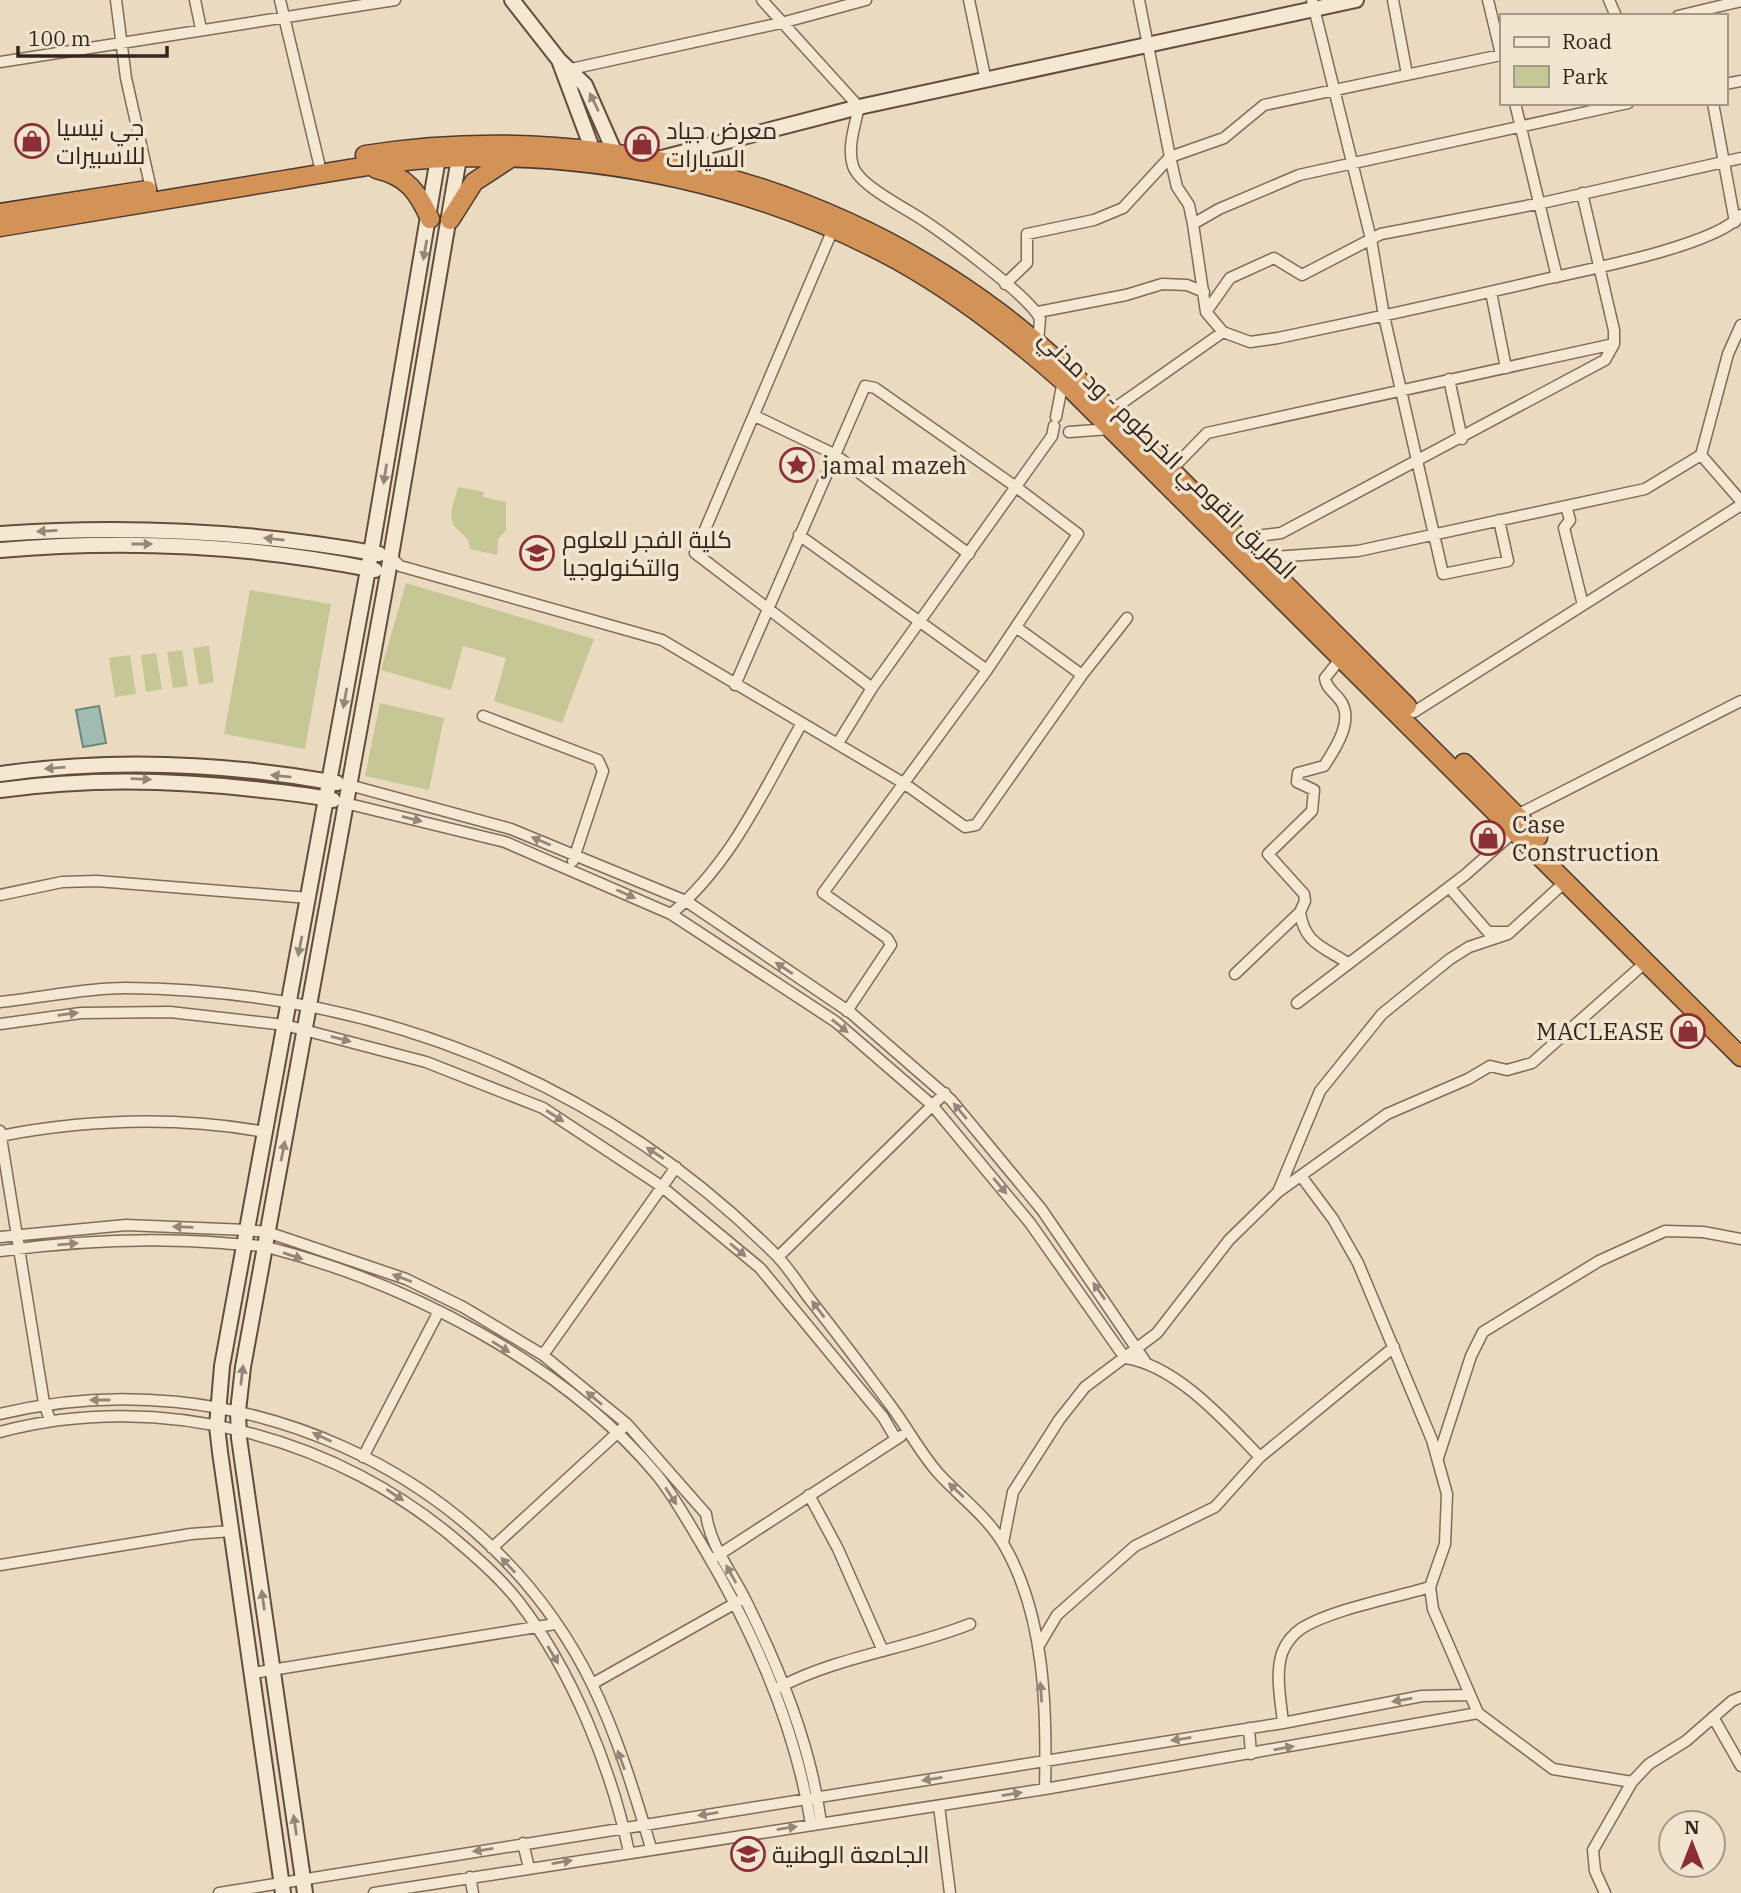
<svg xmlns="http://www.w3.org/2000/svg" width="1741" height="1893" font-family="'IBM Plex Serif',Cairo,serif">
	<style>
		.green { fill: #c5c795 }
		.water { fill: #a2bcb3; stroke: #6b897f; stroke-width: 2 }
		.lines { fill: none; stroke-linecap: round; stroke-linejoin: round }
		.street-casing { stroke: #816b59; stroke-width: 13 }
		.secondary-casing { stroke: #634d3d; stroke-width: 18 }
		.highway-casing { stroke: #4f3b2e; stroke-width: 21 }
		.street { stroke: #f5e8d2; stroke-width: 10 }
		.secondary { stroke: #f5e8d2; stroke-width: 14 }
		.highway { stroke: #d49356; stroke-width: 18 }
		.oneway { fill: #948678 }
		.labels { text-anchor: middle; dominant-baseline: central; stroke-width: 7; stroke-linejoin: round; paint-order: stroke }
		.poi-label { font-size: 24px; fill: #32251d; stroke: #f2e5cf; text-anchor: start }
		.street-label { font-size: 24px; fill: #32251d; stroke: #f2e5cf }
	</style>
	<rect width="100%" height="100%" fill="#eadac0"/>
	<path class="green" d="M458 487 484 492 483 497 506 502V530L498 539 497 555 470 549C470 534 456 533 452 521 449 511 456 497 458 487Z
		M406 583 594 639 562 723 494 701 506 658 463 646 451 690 381 670Z
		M250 590 331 604 305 749 224 734Z
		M209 646 214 682 199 685 193 648Z
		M182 650 188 686 173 688 167 652Z
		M156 653 162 689 146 692 141 655Z
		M130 655 136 694 115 697 109 658Z
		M380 703 444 718 429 790 365 776Z"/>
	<path class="water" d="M99 706 106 743 83 747 76 710Z"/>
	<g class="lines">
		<g class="street-casing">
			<path id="street" d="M116 0 126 78 151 189
				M195 0 201 29
				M280 0 319 163
				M762 0 859 107C855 125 847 148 853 166 859 185 903 207 920 218 943 233 1032 298 1040 319L1038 342
				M969 0 986 81
				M1139 0 1170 157 1177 187 1189 205 1193 224 1206 312 1223 332
				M1312 0 1371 239 1384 316 1443 574 1508 561 1499 520
				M1393 0 1407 74
				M1488 0 1501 54
				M1609 0 1616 16
				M1678 16 1741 1
				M0 62 395 0
				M571 69 785 22 866 0
				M1725 84 1741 81
				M1515 103 1557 277
				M1713 103 1735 222
				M1193 224 1219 209 1299 175 1628 103
				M833 229 695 553 872 688
				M1005 284 1027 263V234L1094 220 1123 208 1170 157 1224 138 1264 105 1501 55
				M1491 292 1506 368
				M1038 312 1126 295 1162 284 1187 285 1204 292
				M1206 312 1230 278 1274 258 1302 275 1381 234 1542 203 1741 158
				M1741 325 1728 354 1701 455 1741 501
				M1449 379 1462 439
				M1112 410 1223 332 1250 342 1278 338C1369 319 1460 299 1550 278 1591 269 1716 245 1741 215
				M755 416 834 454 969 554
				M1056 417 1063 381
				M1069 432 1110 429
				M1171 470 1207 433 1614 344
				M1566 506 1570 520 1564 528 1583 605
				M799 535 987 670
				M1240 538 1281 533 1605 360 1614 344V330L1582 193
				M390 556 400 566 662 640 905 784 965 827 976 825 1082 675 1127 618
				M1260 558 1358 551 1645 489 1701 455
				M1016 627 1082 675
				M735 685 865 386 875 388 1016 487 1078 534 987 670 823 893 887 938 891 945 847 1011
				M1414 712 1741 505
				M483 716 598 760 603 771 573 861
				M838 743 872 688 1052 436 1054 426
				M349 785 511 829 686 901 851 1013 951 1100 1042 1210 1145 1361
				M345 803 505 842 671 914 836 1022 932 1105 1030 1223 1125 1358C1176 1365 1225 1421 1260 1457
				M1517 815 1741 701
				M1449 887 1488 932H1508
				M0 895 62 882 97 881 309 898
				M1300 912C1304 943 1323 947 1348 963
				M671 914C732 863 763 791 802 723
				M1235 974 1300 912 1305 901 1304 894 1268 854 1312 811 1314 790 1297 782 1298 773 1324 766C1335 749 1355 720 1340 700 1334 692 1326 688 1325 678L1341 658
				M0 1002C41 998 84 988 125 988 372 990 601 1079 776 1255 790 1269 800 1287 812 1302 838 1335 863 1368 888 1402 906 1425 920 1453 939 1474 961 1498 987 1516 1004 1545 1045 1616 1047 1708 1045 1789
				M1297 1003 1465 875 1515 831
				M0 1024 81 1013 170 1012 285 1025 426 1062 543 1108 661 1186 760 1268 883 1417 896 1439
				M0 1131 44 1403 50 1420
				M0 1136C89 1119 176 1116 265 1132
				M1301 1176 1333 1219 1358 1263 1432 1440 1447 1494 1445 1544 1430 1587 1433 1609 1478 1713 1553 1769 1632 1782
				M1278 1192 1387 1114 1468 1079 1490 1066 1507 1070 1532 1063 1646 962
				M0 1237 126 1225 247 1230 267 1232 406 1279 463 1307 543 1355 627 1424 706 1514C710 1546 732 1572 746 1601 780 1670 811 1745 821 1823
				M0 1251C74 1241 148 1237 223 1243 237 1245 253 1244 267 1247 407 1283 563 1363 657 1475 674 1496 688 1522 702 1545 754 1632 795 1724 811 1824
				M778 1257 945 1093
				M543 1355 676 1167
				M0 1414C231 1357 486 1468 592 1684 617 1735 635 1794 651 1848
				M0 1432C161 1389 339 1437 463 1546 483 1563 503 1581 519 1602 572 1671 611 1767 629 1852
				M363 1457 439 1311
				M1438 1458 1471 1356 1483 1332 1599 1261 1665 1231 1703 1232 1741 1239
				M809 1495 838 1549 883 1651
				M1003 1543 1013 1492 1059 1420 1085 1387 1157 1333 1229 1240 1278 1192 1320 1091 1382 1014 1450 959 1469 947 1508 934 1565 882
				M492 1548 627 1424
				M717 1556 901 1436
				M0 1565 191 1534 232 1531
				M1038 1647 1057 1615 1135 1546 1215 1507 1260 1457 1394 1347
				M253 1673 555 1624
				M592 1684 741 1600
				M780 1687C839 1656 908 1649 970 1624
				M1713 1717 1741 1766
				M1283 1723C1281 1701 1275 1675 1282 1653 1286 1643 1293 1634 1302 1628 1333 1609 1394 1598 1430 1587
				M1249 1728 1251 1754
				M939 1806 950 1893
				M523 1843 529 1868
				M470 1877 473 1893
				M219 1893 1283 1723 1422 1696 1470 1695
				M374 1893 1045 1789 1478 1713
				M1605 1893 1595 1871 1593 1850 1632 1782 1649 1764 1686 1741 1732 1701 1741 1697"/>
		</g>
		<g class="secondary-casing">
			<path id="secondary" d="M512 0 559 60 585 85 615 153
				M559 60 593 151
				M654 160 859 107 1356 0
				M0 534C127 525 253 531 379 554
				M0 550C126 539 251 545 375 570
				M0 774C112 758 226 763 337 783
				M0 790C85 778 167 779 253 789 279 792 307 794 333 800
				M283 1893 220 1452 217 1426 222 1366 371 553 438 158
				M305 1893 239 1438 238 1411 243 1367 388 573 459 158"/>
		</g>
		<g class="highway-casing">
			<path id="highway" d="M365 155C586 120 820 177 1000 313 1063 361 1117 417 1174 473 1252 550 1329 628 1407 706
				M376 169C407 176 418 192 430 219
				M0 213 147 190
				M450 220 474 182 509 159
				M0 227C95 211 190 195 284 180 338 171 393 160 447 158 602 151 762 186 899 261 958 294 1012 336 1063 381L1741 1057
				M1464 763 1538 837"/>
		</g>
		<use href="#street" class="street"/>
		<use href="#secondary" class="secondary"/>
		<use href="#highway" class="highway"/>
	</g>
	<defs><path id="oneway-solid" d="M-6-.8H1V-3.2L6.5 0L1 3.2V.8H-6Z" transform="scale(1.75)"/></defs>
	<g class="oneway">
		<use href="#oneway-solid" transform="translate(594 102) rotate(-116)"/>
		<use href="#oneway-solid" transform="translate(425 250) rotate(100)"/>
		<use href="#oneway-solid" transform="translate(385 474) rotate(99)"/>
		<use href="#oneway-solid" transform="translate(47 531) rotate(177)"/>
		<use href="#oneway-solid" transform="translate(274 539) rotate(-174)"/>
		<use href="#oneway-solid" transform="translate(142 544)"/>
		<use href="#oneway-solid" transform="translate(345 698) rotate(100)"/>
		<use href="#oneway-solid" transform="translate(55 768) rotate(175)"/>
		<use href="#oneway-solid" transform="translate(281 776) rotate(-174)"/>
		<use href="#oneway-solid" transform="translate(141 779) rotate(2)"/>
		<use href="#oneway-solid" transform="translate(412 819) rotate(14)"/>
		<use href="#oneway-solid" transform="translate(541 841) rotate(-157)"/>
		<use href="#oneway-solid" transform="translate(626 894) rotate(24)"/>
		<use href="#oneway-solid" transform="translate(300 946) rotate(101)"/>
		<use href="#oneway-solid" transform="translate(784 968) rotate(-146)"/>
		<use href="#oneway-solid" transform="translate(68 1014) rotate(-8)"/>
		<use href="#oneway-solid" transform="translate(840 1026) rotate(39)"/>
		<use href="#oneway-solid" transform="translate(341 1039) rotate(15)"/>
		<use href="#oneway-solid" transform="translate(960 1111) rotate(-130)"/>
		<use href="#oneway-solid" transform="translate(555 1116) rotate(33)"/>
		<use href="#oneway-solid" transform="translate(283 1151) rotate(-79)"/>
		<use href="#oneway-solid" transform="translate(655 1153) rotate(-146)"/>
		<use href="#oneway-solid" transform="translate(1000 1186) rotate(50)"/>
		<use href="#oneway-solid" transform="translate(183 1227) rotate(-178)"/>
		<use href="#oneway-solid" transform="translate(68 1244) rotate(-5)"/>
		<use href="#oneway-solid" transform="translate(738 1250) rotate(40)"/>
		<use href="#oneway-solid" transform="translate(293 1256) rotate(19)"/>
		<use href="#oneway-solid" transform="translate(402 1278) rotate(-159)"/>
		<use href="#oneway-solid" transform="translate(1099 1291) rotate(-125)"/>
		<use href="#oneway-solid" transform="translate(818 1309) rotate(-127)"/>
		<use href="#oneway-solid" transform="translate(501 1347) rotate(32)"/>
		<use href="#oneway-solid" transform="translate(242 1375) rotate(-83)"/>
		<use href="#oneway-solid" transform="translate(594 1398) rotate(-140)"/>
		<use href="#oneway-solid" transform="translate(100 1400) rotate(180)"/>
		<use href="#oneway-solid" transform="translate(322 1437) rotate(-155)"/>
		<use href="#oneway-solid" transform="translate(956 1490) rotate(-137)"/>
		<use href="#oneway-solid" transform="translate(395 1495) rotate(34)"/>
		<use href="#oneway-solid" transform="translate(671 1496) rotate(57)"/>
		<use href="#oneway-solid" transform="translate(508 1565) rotate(-133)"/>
		<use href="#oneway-solid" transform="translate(731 1574) rotate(-119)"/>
		<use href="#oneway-solid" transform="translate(263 1600) rotate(-98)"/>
		<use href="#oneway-solid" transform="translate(553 1655) rotate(59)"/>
		<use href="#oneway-solid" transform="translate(1041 1692) rotate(-94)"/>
		<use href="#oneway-solid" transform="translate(1402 1700) rotate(170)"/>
		<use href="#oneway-solid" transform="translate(1181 1739) rotate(171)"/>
		<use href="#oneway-solid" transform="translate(1284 1748) rotate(-10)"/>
		<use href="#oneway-solid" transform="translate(621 1760) rotate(-110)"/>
		<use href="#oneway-solid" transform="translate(932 1779) rotate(171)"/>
		<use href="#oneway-solid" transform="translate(1012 1794) rotate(-9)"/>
		<use href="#oneway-solid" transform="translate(708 1814) rotate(171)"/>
		<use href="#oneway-solid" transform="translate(295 1825) rotate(-98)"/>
		<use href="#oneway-solid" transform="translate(787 1828) rotate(-9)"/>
		<use href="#oneway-solid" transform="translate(483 1850) rotate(171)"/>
		<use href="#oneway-solid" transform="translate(562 1862) rotate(-9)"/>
	</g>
	<defs>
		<g id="shop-ring" transform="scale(1.75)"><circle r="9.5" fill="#f2e5cf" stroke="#8b2e36" stroke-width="1.5"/><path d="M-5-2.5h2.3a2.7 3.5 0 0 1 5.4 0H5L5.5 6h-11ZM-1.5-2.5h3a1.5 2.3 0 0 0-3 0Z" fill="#8b2e36"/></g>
		<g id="sight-ring" transform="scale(1.75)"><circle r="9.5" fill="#f2e5cf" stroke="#8b2e36" stroke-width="1.5"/><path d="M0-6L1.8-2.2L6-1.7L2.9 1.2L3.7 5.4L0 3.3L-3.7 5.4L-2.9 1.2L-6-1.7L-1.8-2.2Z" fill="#8b2e36"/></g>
		<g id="university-ring" transform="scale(1.75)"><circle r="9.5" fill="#f2e5cf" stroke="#8b2e36" stroke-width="1.5"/><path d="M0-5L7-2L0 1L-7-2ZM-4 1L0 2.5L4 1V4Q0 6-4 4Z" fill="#8b2e36"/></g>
	</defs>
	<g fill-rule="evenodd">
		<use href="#shop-ring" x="32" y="141"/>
		<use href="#shop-ring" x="642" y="144"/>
		<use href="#sight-ring" x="797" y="465"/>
		<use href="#university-ring" x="537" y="553"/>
		<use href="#shop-ring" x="1488" y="838"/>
		<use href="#shop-ring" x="1688" y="1031"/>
		<use href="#university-ring" x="748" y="1854"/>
	</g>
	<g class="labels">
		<g class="poi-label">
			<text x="56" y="127">جي نيسيا<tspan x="56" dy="28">للاسبيرات</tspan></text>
			<text x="666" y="130">معرض جياد<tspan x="666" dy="28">السيارات</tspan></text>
			<text x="822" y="465">jamal mazeh</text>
			<text x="562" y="539">كلية الفجر للعلوم<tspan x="562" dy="28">والتكنولوجيا</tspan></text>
			<text x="1512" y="824">Case<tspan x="1512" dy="28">Construction</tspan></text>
			<text x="1664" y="1031" text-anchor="end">MACLEASE</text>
			<text x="772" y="1854">الجامعة الوطنية</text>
		</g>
		<g class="street-label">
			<text transform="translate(1168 454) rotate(44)">الطريق القومي الخرطوم - ود مدني</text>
		</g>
	</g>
	<rect x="1500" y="14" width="228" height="91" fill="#f2e5cf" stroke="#a59888" stroke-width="2"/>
	<rect x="1514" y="37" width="35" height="10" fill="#f5e8d2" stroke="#a59888" stroke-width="2"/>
	<text x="1562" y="49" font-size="21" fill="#32251d">Road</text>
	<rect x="1514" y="66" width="35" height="21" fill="#c5c795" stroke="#a59888" stroke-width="2"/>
	<text x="1562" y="84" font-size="21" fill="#32251d">Park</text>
	<g transform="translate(1692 1844)"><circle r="33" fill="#f2e5cf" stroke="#a59888" stroke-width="2"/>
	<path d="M0-5L12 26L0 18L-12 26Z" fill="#8b2e36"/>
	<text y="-10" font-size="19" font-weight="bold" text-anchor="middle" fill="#32251d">N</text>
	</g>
	<path d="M18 46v10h149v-10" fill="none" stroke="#32251d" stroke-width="3.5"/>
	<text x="28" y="46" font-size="21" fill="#32251d" stroke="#f2e5cf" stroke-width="5" paint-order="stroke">100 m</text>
</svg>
